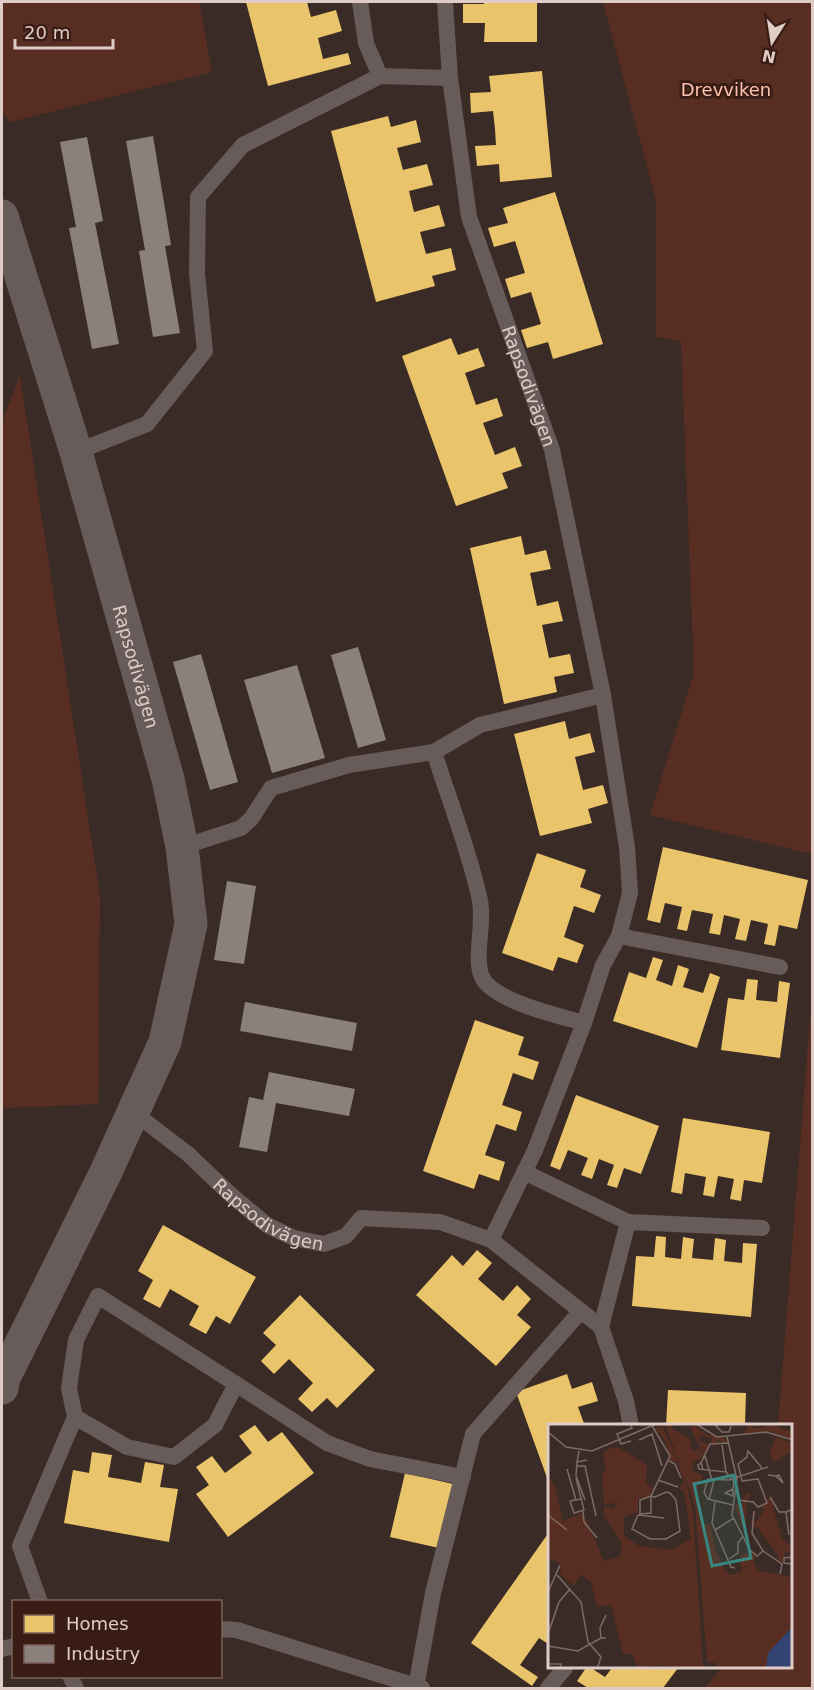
<svg xmlns="http://www.w3.org/2000/svg" width="814" height="1690" font-family="'DejaVu Sans',sans-serif">
	<style>
		.green { fill: #582e22 }
		.homes { fill: #e9c46a }
		.industry { fill: #8a817c }
		.lines { fill: none; stroke-linecap: round; stroke-linejoin: round }
		.service { stroke: #675c59; stroke-width: 16 }
		.minor { stroke: #675c59; stroke-width: 33 }
		.labels { text-anchor: middle; dominant-baseline: central; stroke-width: 6; stroke-linejoin: round; paint-order: stroke }
		.park-label { font-size: 18px; fill: #fdc2af; stroke: #391c13 }
		.street-label { font-size: 18px; fill: #e0ccc6; stroke: #391c13 }
		.inset-road { fill: none; stroke: #7d6b66; stroke-width: 1.5 }
		.view { fill: #398780; fill-opacity: 0.15; stroke: #398780; stroke-width: 3 }
		.inset-edge { fill: none; stroke: #e0ccc6; stroke-width: 3 }
	</style>
	<rect width="100%" height="100%" fill="#3b2b26"/>
	<path class="green" d="M2 2H199L212 72 10 122 2 111Z
		M603 2H812V854L650 815 694 673 681 341 656 337V200Z
		M20 376 100 896 98 1104 2 1108V422Z
		M812 993V1688H704L722 1668H792V1426H778Z"/>
	<path class="homes" d="M246 2H307L311 17 336 10 342 31 318 38 323 59 348 53 351 64 268 86Z
		M484 2H537V42H484L485 23H463V4H484Z
		M542 71 552 177 500 182 499 164 477 166 475 146 496 145 495 129 493 111 471 113 470 93 491 92 489 76Z
		M388 116 391 127 416 120 421 142 397 148 403 170 427 164 433 185 409 191 414 212 439 205 445 226 420 232 426 254 451 248 456 270 432 276 435 286 376 302 331 131Z
		M555 192 603 344 553 359 548 342 527 348 521 330 541 324 531 292 511 298 505 279 525 273 515 241 494 247 488 228 508 223 503 208Z
		M451 338 458 355 478 348 485 366 465 373 476 405 497 398 503 416 483 423 495 455 515 447 522 466 502 473 508 488 456 506 402 356Z
		M521 536 525 555 546 550 551 569 530 573 537 606 558 601 563 621 542 625 549 658 570 654 574 673 554 677 557 692 504 704 470 548Z
		M565 721 569 739 590 733 595 752 575 757 583 790 603 785 608 803 588 809 592 823 540 836 514 734Z
		M663 847 808 880 797 929 779 925 775 946 764 944 768 924 751 920 746 941 735 939 740 919 724 915 720 935 709 933 713 914 692 910 687 931 677 929 682 907 665 903 660 923 647 920Z
		M537 853 586 870 580 887 601 895 594 913 574 906 564 937 584 945 577 963 558 957 553 971 502 953Z
		M653 957 663 960 656 980 672 986 678 965 689 969 683 987 703 993 710 973 720 977 697 1048 613 1021 629 972 646 978Z
		M747 979 758 980 756 1000 777 1002 779 981 790 983 780 1058 721 1050 728 998 744 1000Z
		M475 1020 524 1037 518 1055 539 1062 533 1080 513 1073 502 1105 522 1112 516 1131 496 1124 485 1155 505 1162 499 1181 479 1174 474 1189 423 1171Z
		M576 1095 659 1126 641 1174 624 1168 617 1188 607 1185 614 1165 599 1159 592 1179 581 1175 588 1158 568 1150 560 1170 550 1166Z
		M683 1118 770 1132 762 1183 744 1180 741 1201 730 1199 734 1179 718 1176 714 1197 703 1195 706 1177 685 1173 682 1194 671 1192Z
		M163 1225 256 1277 230 1324 216 1316 206 1334 189 1325 199 1306 170 1289 160 1308 143 1299 153 1280 138 1271Z
		M656 1236 666 1237 665 1257 681 1259 683 1237 694 1239 692 1258 713 1260 715 1238 726 1240 724 1261 742 1263 743 1243 757 1244 751 1317 632 1306 636 1256 654 1257Z
		M477 1250 492 1263 478 1279 503 1301 517 1285 531 1299 517 1315 531 1327 496 1366 416 1295 452 1255 463 1266Z
		M300 1295 375 1370 337 1408 327 1398 312 1412 298 1399 313 1383 289 1359 274 1374 261 1361 276 1345 263 1333Z
		M567 1374 572 1389 592 1382 598 1401 578 1407 585 1426H550V1486L516 1392Z
		M668 1390 746 1393 745 1426H666Z
		M255 1425 268 1442 282 1432 314 1473 228 1537 196 1494 209 1485 196 1467 212 1456 225 1473 252 1453 239 1436Z
		M92 1452 112 1455 108 1477 126 1480 141 1483 145 1462 164 1465 160 1487 178 1489 169 1542 64 1523 73 1470 89 1473Z
		M405 1473 453 1484 439 1548 390 1537Z
		M547 1535 550 1538V1645L539 1638 520 1665 538 1677 532 1686 471 1643Z
		M586 1668H591L605 1677 612 1668H678L663 1688H588L577 1681Z"/>
	<path class="industry" d="M153 136 171 245 165 246 180 333 153 337 139 251 145 250 126 141Z
		M87 137 103 221 95 223 119 344 92 349 69 228 76 227 60 142Z
		M358 647 386 740 358 748 331 655Z
		M201 654 238 782 210 790 173 662Z
		M297 665 325 758 272 773 244 680Z
		M227 881 256 886 244 964 214 960Z
		M245 1002 357 1023 352 1051 240 1031Z
		M269 1072 355 1089 349 1116 276 1103 267 1152 239 1147 249 1097 263 1100Z"/>
	<g class="lines">
		<g class="service">
			<path d="M360 2 366 43 380 76"/>
			<path id="s1" d="M445 2 450 78 469 217 552 450 603 695 627 847 630 893 619 936 603 965 584 1023 535 1150 491 1240"/>
			<path d="M76 452 147 424 205 351 197 274 198 197 243 145 380 76 450 78"/>
			<path d="M434 752C449 800 468 847 479 896 486 921 473 957 482 977 493 1001 559 1016 584 1023"/>
			<path d="M182 847 241 828 251 819 271 788 349 765 434 752 480 725 603 695"/>
			<path d="M619 936 780 967"/>
			<path id="s2" d="M133 1112 188 1154 231 1195 267 1225 294 1238 324 1244 346 1236 361 1218 440 1222 491 1240 601 1327 626 1401 631 1426"/>
			<path d="M524 1172 628 1222 762 1228"/>
			<path d="M601 1327 628 1222"/>
			<path d="M236 1384 327 1443 370 1459 463 1477"/>
			<path d="M40 1602 20 1546 75 1417 69 1388 76 1340 98 1296 236 1384 215 1425 174 1457 127 1447 75 1417"/>
			<path d="M220 1629 237 1630 422 1688"/>
			<path d="M2 1649 14 1646"/>
			<path d="M70 1676 76 1688"/>
			<path d="M416 1687 433 1593 473 1434 581 1311"/>
			<path d="M548 1688 565 1668"/>
		</g>
		<path class="minor" id="s3" d="M2 216 76 452 168 779 182 847 191 924 165 1042 105 1174 4 1378 2 1388"/>
	</g>
	<g class="labels">
		<g class="park-label">
			<text x="726" y="89">Drevviken</text>
		</g>
		<g class="street-label">
			<text stroke="none"><textPath href="#s1" startOffset="396">Rapsodivägen</textPath></text>
			<text stroke="none"><textPath href="#s3" startOffset="470">Rapsodivägen</textPath></text>
			<text stroke="none"><textPath href="#s2" startOffset="172">Rapsodivägen</textPath></text>
		</g>
	</g>
	<g transform="translate(548 1424)">
		<rect width="244" height="244" fill="#3b2b26"/>
		<path d="M117 0H124V5L141 14 144 27 152 24 156 32 144 39 145 47 155 52 149 63 154 100 163 101 167 124 177 146 183 151 194 148 192 132 202 128 208 133 205 139 211 147 244 153V244H170L168 239 159 238 147 82ZM202 0 208 5 226 1 242 7 244 15 220 7 195 10ZM114 1 135 48 145 87 155 244 108 241 90 244 84 230H75L63 181 49 183 43 158 33 150 26 162 12 150 13 140 2 134 0 138V52L7 62 15 97 35 89 56 137 73 132V118L56 92V82L65 85 70 79 56 80 54 48 58 46 55 28 68 22 99 41 98 60 105 64 102 72 90 75V88L76 93V112L91 122 116 125H125L143 114 136 66 131 65 136 57 129 38 122 37 117 16 107 5ZM147 1 155 9 177 14 179 17 177 20 170 15 169 20 163 19 164 14 151 12V17L160 20 157 31 142 4ZM228 13 244 19V27L226 38 222 29ZM198 69 203 70 198 77V116L187 81 194 79ZM222 73 234 114 244 123V127L237 129 236 139 229 137 231 133 209 103 204 104 203 96 208 98 216 86 212 82Z" fill="#582e22"/>
		<path d="M244 203V244H218L220 229Z" fill="#334372"/>
		<path class="inset-road" d="M82 0 84 4 69 10 73 20 83 17M103 0 122 32 103 72V89L92 90V76L103 72 107 73 118 68 122 69 128 76 132 107 118 115H102L84 105 90 91 116 94M148 0 169 13 218 8 245 16M166 0 174 8H181L183 2M0 8 18 23 44 27 108 0M179 13 189 55 184 91 202 126 209 132 215 127M91 16 104 10 114 42M31 27 29 38 39 36M157 32 164 56M121 37 127 40 133 54M29 38 28 52 37 76M153 39 162 20 181 19M28 42H37L48 92M19 45 28 76M155 45 153 39 150 41 151 45 178 48 174 21M178 48 186 58 185 65 177 69 185 72V65M220 51 228 52 235 59 231 51 228 52M28 54 36 86 26 89 22 77 33 75M110 56 130 63M222 73 231 88H238M161 76 166 56M191 76 205 78 210 83 219 79 210 55 194 57 190 40 199 33 200 27 214 44M167 78 164 99 183 143 187 144M185 81 160 75 156 68 160 55 181 56 220 43M35 87 36 98 49 114M206 87 204 109 215 127 234 140 232 150M0 91 19 106M167 106 186 94M241 111 238 88 245 85M245 133 236 134V139L245 140M181 135 190 129V119L195 112M9 151 33 178 40 218 53 233 49 245M0 168 12 141M58 191 52 204 53 214H58M0 210 11 178 22 165M0 222 30 227 53 214M0 240H13L12 245"/>
		<path class="view" d="M186 51 203 134 164 142 146 60Z"/>
		<rect width="244" height="244" class="inset-edge"/>
	</g>
	<rect width="814" height="1690" fill="none" stroke="#e0ccc6" stroke-width="6"/>
	<rect x="12" y="1600" width="210" height="78" fill="#391c13" stroke="#7c625b" stroke-width="1.5"/>
	<rect x="24" y="1615" width="30" height="18" fill="#e9c46a" stroke="#7c625b" stroke-width="1.5"/>
	<text x="66" y="1630" font-size="18" fill="#e0ccc6">Homes</text>
	<rect x="24" y="1645" width="30" height="18" fill="#8a817c" stroke="#7c625b" stroke-width="1.5"/>
	<text x="66" y="1660" font-size="18" fill="#e0ccc6">Industry</text>
	<g transform="translate(772 42) rotate(192)" stroke="#391c13" stroke-width="4.5" paint-order="stroke">
	<path d="M0-4.5L10 22L0 15L-10 22Z" fill="#e0ccc6"/>
	<text y="-9" font-size="16" font-weight="bold" text-anchor="middle" fill="#e0ccc6">N</text>
	</g>
	<path d="M15 39v9h98v-9" fill="none" stroke="#e0ccc6" stroke-width="3"/>
	<text x="24" y="39" font-size="18" fill="#e0ccc6" stroke="#391c13" stroke-width="4.5" paint-order="stroke">20 m</text>
</svg>
